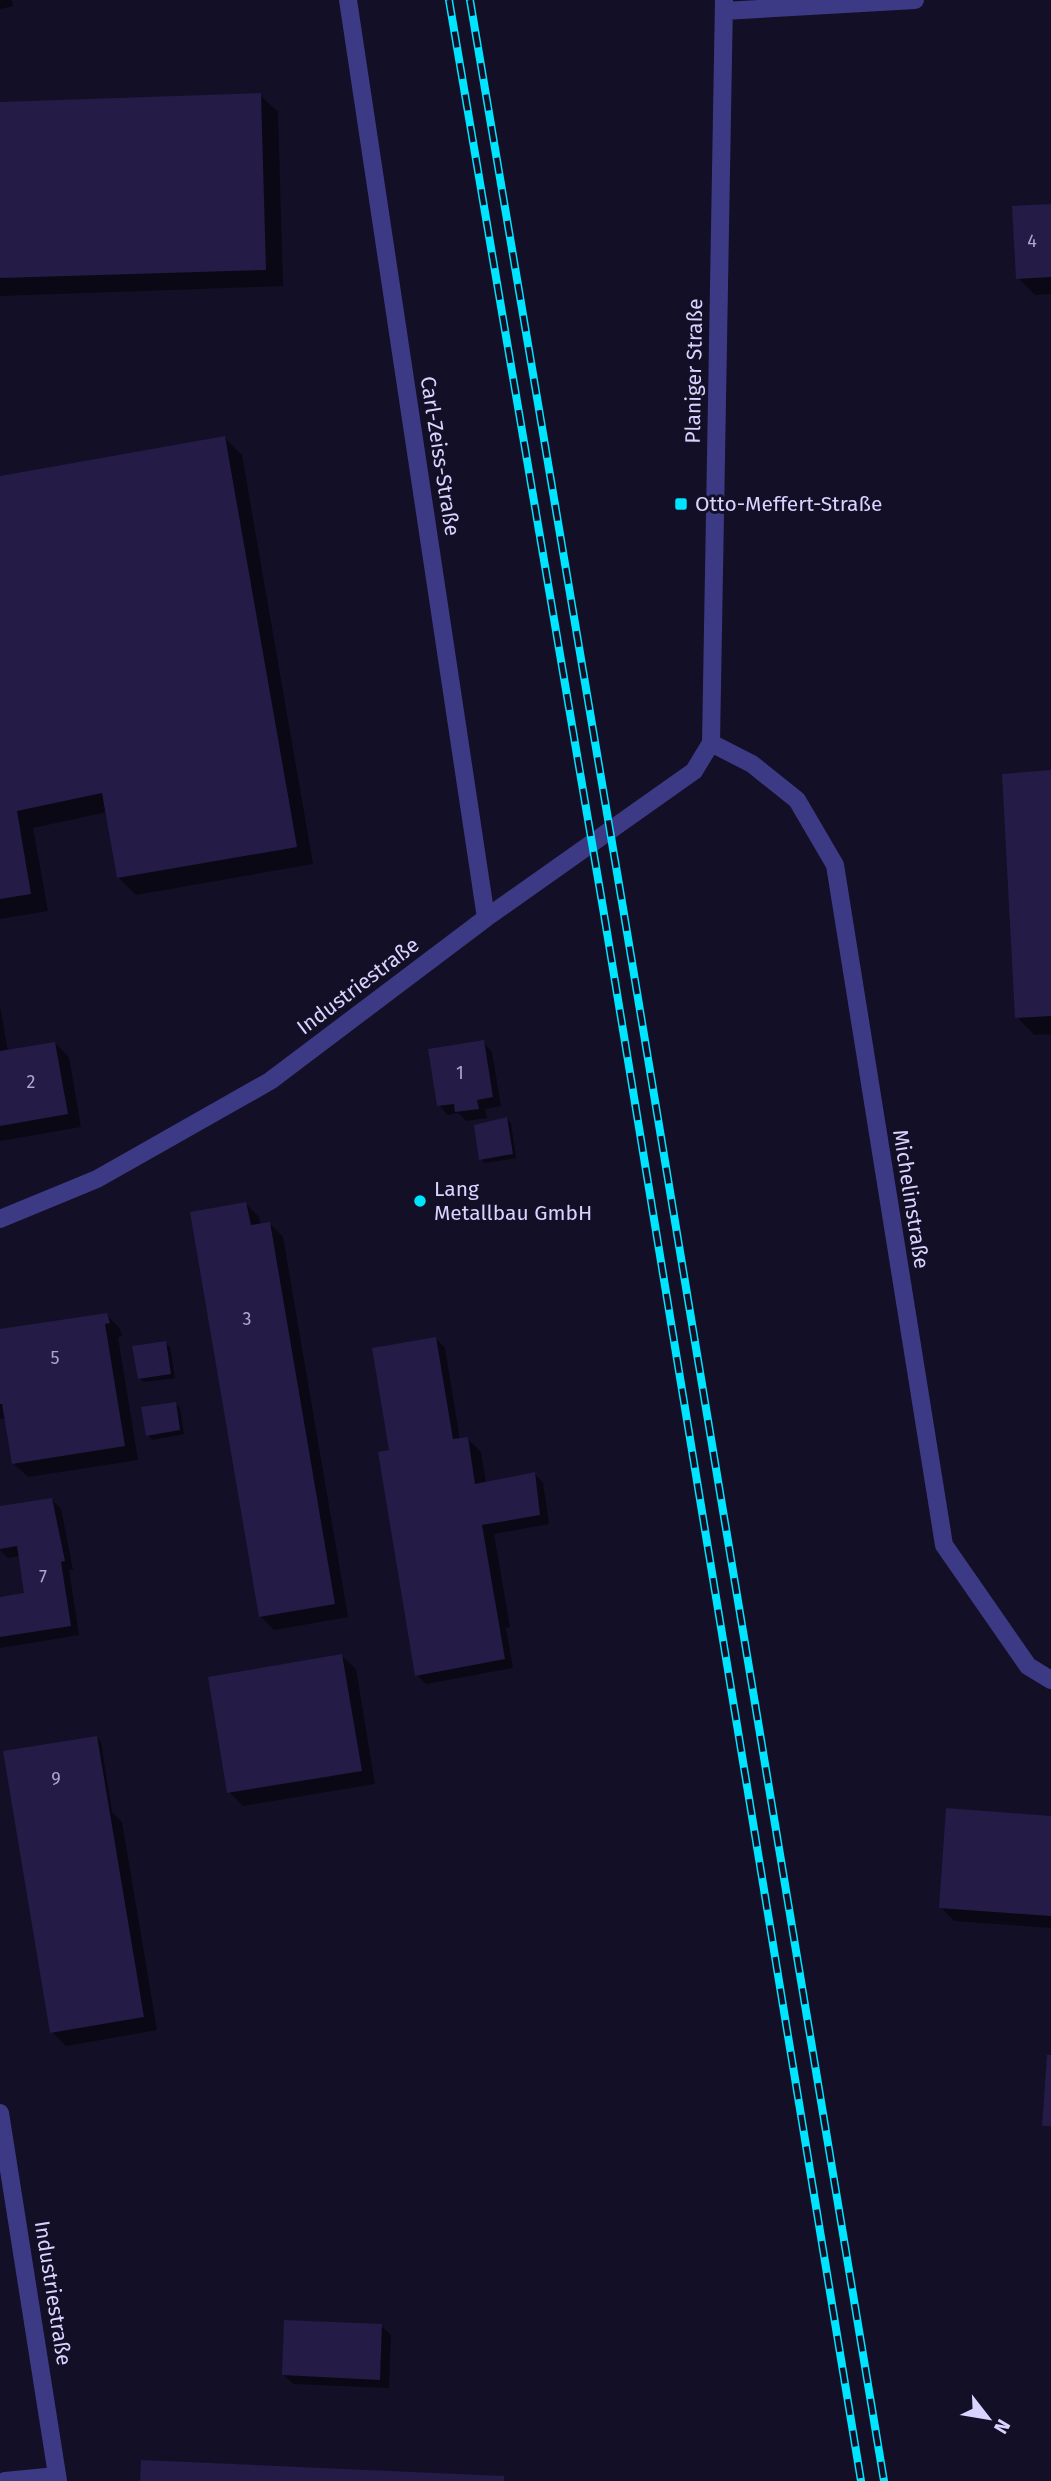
<svg xmlns="http://www.w3.org/2000/svg" width="1051" height="2481" font-family="'Fira Sans',sans-serif">
	<style>
		.shadow { fill: #0007 }
		.building { fill: #241b47 }
		.lines { fill: none; stroke-linecap: round; stroke-linejoin: round }
		.lane { stroke: #3d3a85; stroke-width: 18 }
		.street { stroke: #3d3a85; stroke-width: 18 }
		.rail-casing { stroke: #00e5ff; stroke-width: 8 }
		.rail { stroke: #130f26; stroke-width: 5; stroke-dasharray: 16; stroke-linecap: butt }
		.poi-dot { fill: #00e5ff; stroke: #130f26; stroke-width: 2.5 }
		.labels { text-anchor: middle; dominant-baseline: central; stroke-width: 6; stroke-linejoin: round; paint-order: stroke }
		.number-label { font-size: 18px; fill: #aca6d1 }
		.street-label { font-size: 21px; fill: #d9d4ff; stroke: #130f26 }
		.poi-label { font-size: 21px; fill: #d9d4ff; stroke: #130f26; text-anchor: start }
	</style>
	<rect width="100%" height="100%" fill="#130f26"/>
	<path class="shadow" d="M0 0H12L13 6 0 9Z
		M260 95 278 112 283 286 0 296V103Z
		M1051 206V294L1035 295 1018 278Z
		M225 438 242 455 313 864 136 895 118 877 107 812 33 828 48 911 0 919V478Z
		M1051 772V1034L1034 1035 1017 1017Z
		M0 1006 8 1052 55 1043 69 1057 81 1127 0 1141Z
		M483 1042 492 1052 501 1106 485 1109 487 1118 466 1121 458 1113 448 1115 439 1105Z
		M507 1119 511 1123 516 1158 485 1163 481 1159Z
		M246 1204 259 1217 261 1225 270 1224 283 1237 348 1617 274 1630 260 1616Z
		M107 1315 120 1329 122 1336 118 1337 138 1460 28 1477 14 1464 6 1418 0 1419V1332Z
		M436 1339 445 1348 460 1440 467 1438 481 1452 486 1483 534 1473 543 1483 549 1524 494 1534 510 1627 506 1628 513 1668 426 1684 417 1675 393 1451Z
		M165 1343 170 1347 175 1378 144 1382 139 1378Z
		M175 1404 180 1408 184 1434 152 1440 148 1435Z
		M52 1500 61 1509 73 1570H69L79 1635 0 1648V1598L26 1594 20 1556 8 1558 0 1550V1508Z
		M342 1656 356 1669 375 1784 243 1806 229 1792Z
		M97 1738 101 1742 112 1812 122 1822 157 2030 66 2046 52 2032Z
		M1051 1818V1928L954 1921 941 1907Z
		M381 2326 391 2335 389 2388 293 2384 284 2375Z"/>
	<path class="building" d="M261 93 266 270 0 278V102Z
		M1051 204V277L1016 279 1012 206Z
		M225 436 297 847 117 878 102 793 17 811 31 894 0 899V476Z
		M1051 770V1016L1015 1018 1002 774Z
		M484 1040 493 1097 477 1100 479 1109 455 1112 454 1104 437 1106 428 1049Z
		M55 1042 68 1114 0 1126V1051Z
		M507 1117 513 1154 479 1160 474 1125Z
		M246 1202 251 1225 270 1222 335 1604 259 1617 190 1212Z
		M107 1313 110 1323 105 1324 125 1446 12 1464 2 1404H0V1329Z
		M436 1337 453 1439 468 1437 475 1484 535 1472 540 1515 482 1525 505 1659 415 1676 378 1452 389 1450 372 1348Z
		M166 1341 171 1374 138 1379 132 1346Z
		M176 1402 180 1430 146 1436 141 1407Z
		M52 1498 65 1561 61 1562 71 1626 0 1637V1597L24 1593 17 1546 0 1549V1506Z
		M342 1654 362 1771 227 1793 208 1677Z
		M97 1736 144 2017 50 2033 3 1751Z
		M946 1808 1051 1816V1916L939 1908Z
		M1047 2055H1051V2126H1042Z
		M284 2320 382 2324 380 2380 282 2375Z
		M141 2460 504 2476V2481H140Z"/>
	<g class="lines">
		<path class="lane" d="M5 2481 57 2476"/>
		<path class="street" d="M348 0 486 918
			M724 11 915 0
			M711 743 752 764 797 800 835 865 944 1545 1028 1666 1051 1680
			M711 743 724 0
			M0 1219 97 1179 270 1081 486 918 694 771 711 743
			M0 2113 58 2481"/>
		<g class="rail-casing">
			<path id="rail" d="M449 0 603 908 861 2481
				M470 0 623 908 884 2481"/>
		</g>
		<use href="#rail" class="rail"/>
	</g>
	<g class="poi-dot">
		<rect x="674" y="497" width="14" height="14" rx="3.5"/>
		<circle cx="420" cy="1201" r="7"/>
	</g>
	<g class="labels">
		<g class="number-label">
			<text x="1032" y="241">4</text>
			<text x="460" y="1073">1</text>
			<text x="31" y="1082">2</text>
			<text x="247" y="1319">3</text>
			<text x="55" y="1358">5</text>
			<text x="43" y="1577">7</text>
			<text x="56" y="1779">9</text>
		</g>
		<g class="street-label">
			<text transform="translate(694 371) rotate(-89)">Planiger Straße</text>
			<text transform="translate(440 456) rotate(81)">Carl-Zeiss-Straße</text>
			<text transform="translate(358 986) rotate(-37)">Industriestraße</text>
			<text transform="translate(911 1199) rotate(81)">Michelinstraße</text>
			<text transform="translate(53 2293) rotate(81)">Industriestraße</text>
		</g>
		<g class="poi-label">
			<text x="695" y="504">Otto-Meffert-Straße</text>
			<text x="434" y="1189">Lang<tspan x="434" dy="24">Metallbau GmbH</tspan></text>
		</g>
	</g>
	<g transform="translate(988 2418) rotate(121)" stroke="#130f26" stroke-width="5" paint-order="stroke">
	<path d="M0-5L12 26L0 18L-12 26Z" fill="#d9d4ff"/>
	<text y="-10" font-size="19" font-weight="bold" text-anchor="middle" fill="#d9d4ff">N</text>
	</g>
</svg>
